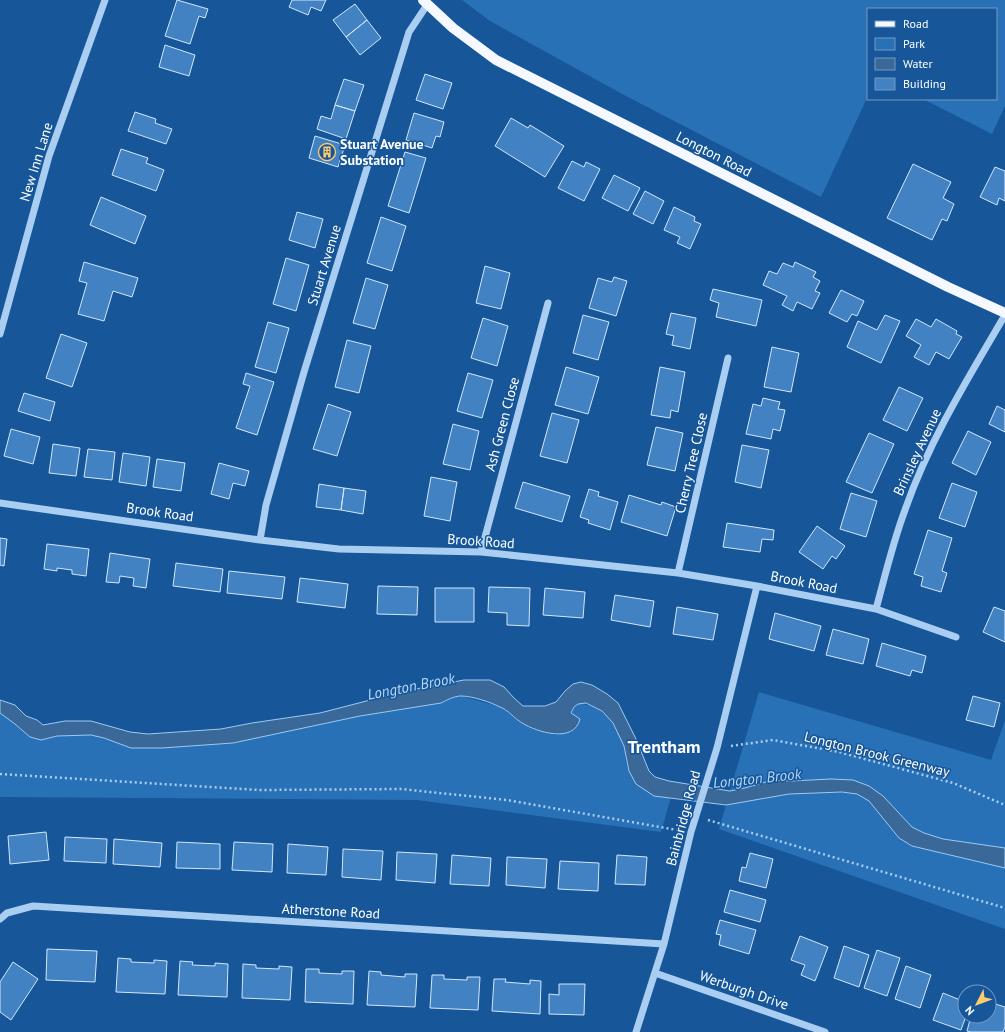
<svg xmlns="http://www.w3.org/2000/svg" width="1005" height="1032" font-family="'PT Sans',sans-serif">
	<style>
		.green { fill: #2971b7 }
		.water { fill: #3a6898; stroke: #9ccaf5 }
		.building { fill: #4382c2; stroke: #d1e7fc }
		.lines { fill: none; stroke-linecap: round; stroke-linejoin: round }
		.path { stroke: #aacef2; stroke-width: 2.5; stroke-dasharray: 2 3; stroke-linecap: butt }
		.minor { stroke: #aacef2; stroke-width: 7 }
		.major { stroke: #f5f9ff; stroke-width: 10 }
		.labels { text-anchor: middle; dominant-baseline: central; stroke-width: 3; stroke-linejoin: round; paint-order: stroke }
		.poi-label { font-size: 14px; font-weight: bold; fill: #fff; stroke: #165699; text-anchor: start }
		.street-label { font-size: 14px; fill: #fff; stroke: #165699 }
		.water-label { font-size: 15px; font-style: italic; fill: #b6d8f9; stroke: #165699 }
		.district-label { font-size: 18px; font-weight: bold; fill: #fff; stroke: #165699 }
	</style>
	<rect width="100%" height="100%" fill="#165699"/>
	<path class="green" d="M462 0H1005V106L992 134 923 99H996V9H868V96L821 197 624 95 490 21Z
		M759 692 991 760 1005 720V848L943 839 924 833 912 827 883 796 853 780 831 779 791 781 773 780 745 788 730 791Z
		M461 696 501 707 521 723 533 729 555 735 572 731C571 720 569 712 578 704 602 703 618 726 624 747 626 754 625 765 630 771 636 780 646 788 654 796L671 797 661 832 417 800 0 797V713L15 724 30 737 41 740 57 736 91 735 104 738 131 748 233 743 360 716 441 703 453 697Z
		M842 792 858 794 869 801 899 838 912 846 1005 868V929L719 829 726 805 789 794Z"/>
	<path class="water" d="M464 680H490L504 687 514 698 523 706H545L556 702 565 691 573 684 581 682 592 685 607 694 618 703 636 739 649 771 655 777 669 781 730 791 745 788 773 780 791 781 831 779 853 780 869 786 883 796 912 827 924 833 943 839 1005 848V868L912 846 899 838 869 801 857 794 842 792 789 794 726 805 654 796 636 784 629 771 624 746 613 723 602 711 586 703 578 704 574 707 571 713 580 719C574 744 537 732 522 723 514 718 508 710 500 707 490 702 472 696 461 696 454 696 447 700 441 703L360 716 233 743 162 748H131L104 738 91 735 57 736 41 740 30 737 15 724 0 713V700L15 705 26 716 37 720 43 725 65 721H91L130 732 148 734 221 729 252 723 320 713 405 691Z"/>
	<path class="building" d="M177 0 208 9 205 18 199 16 190 44 165 36Z
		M292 0H326L321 11 311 7 308 15 289 7Z
		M355 4 367 20 346 37 333 20Z
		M367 20 381 38 360 55 346 37Z
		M165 45 195 55 189 76 159 67Z
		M425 74 452 83 443 109 416 100Z
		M344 79 364 85 355 111 335 105Z
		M335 105 355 111 346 139 317 129 321 116 331 119Z
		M135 112 156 119 155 123 172 129 166 144 128 131Z
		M414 113 444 122 440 137 436 136 432 148 406 140Z
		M511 118 528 128 530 125 564 146 545 177 495 146Z
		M315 136 345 145 338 167 309 158Z
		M121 149 148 158 146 163 164 170 156 191 112 175Z
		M405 152 426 158 409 213 388 206Z
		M572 161 584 167 586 162 600 169 584 201 558 188Z
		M913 164 951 182 943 198 954 204 947 221 942 219 932 240 887 218Z
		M995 167 1005 171V201L999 198 997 205 980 197Z
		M614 175 640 188 628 211 602 198Z
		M645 191 664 201 653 224 633 214Z
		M101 197 146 216 135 244 90 225Z
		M674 207 695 217 694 221 701 224 690 249 677 243 680 237 664 230Z
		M297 212 323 219 315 248 289 240Z
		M381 217 406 226 392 271 367 263Z
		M286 258 309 265 296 311 273 304Z
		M84 262 138 278 132 297 113 291 104 321 78 314 87 283 79 281Z
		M795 262 816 272 813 277 820 281 815 291 820 293 812 309 797 302 793 311 782 305 787 296 763 285 769 271 777 274 783 263 793 267Z
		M485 266 510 273 501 309 476 303Z
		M614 277 627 281 616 316 589 308 598 278 612 282Z
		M366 278 388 285 375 329 353 323Z
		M713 289 762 300 756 326 716 317 719 303 710 300Z
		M841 290 864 301 857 316 852 314 847 322 829 313Z
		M671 313 696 318 690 349 672 345 674 336 666 334Z
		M583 315 609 322 598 360 573 353Z
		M885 315 900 321 881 363 847 347 858 321 877 330Z
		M483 318 508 326 497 366 471 358Z
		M916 319 931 327 936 319 957 331 956 334 962 337 949 359 936 352 929 365 914 357 921 345 906 336Z
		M268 322 289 328 276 373 255 367Z
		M61 334 87 343 72 387 46 378Z
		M347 340 371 346 359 393 335 387Z
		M772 347 799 353 791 392 764 387Z
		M566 367 599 377 588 414 555 405Z
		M660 367 685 372 678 412 671 410 670 418 651 415Z
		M246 373 274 382 257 435 236 428 250 386 243 384Z
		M468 373 493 380 482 418 457 411Z
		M899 387 923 398 907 431 883 420Z
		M24 393 55 402 50 421 18 411Z
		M763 398 780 402 778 409 785 410 780 431 773 429 771 439 746 434 753 404 761 406Z
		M328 404 351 412 337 456 313 449Z
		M997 406 1005 410V432L989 424Z
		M552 413 579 420 567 463 540 456Z
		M453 424 479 431 470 470 443 464Z
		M656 427 683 433 675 471 647 465Z
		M11 429 40 437 33 464 4 456Z
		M968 431 991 442 976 475 952 463Z
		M869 433 894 444 872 493 846 482Z
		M53 444 80 448 76 476 49 473Z
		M742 445 769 450 761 488 735 482Z
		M88 449 115 452 112 480 84 477Z
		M123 453 150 457 146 486 119 482Z
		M157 459 185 463 181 491 153 487Z
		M219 463 249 471 245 486 233 483 229 499 211 494Z
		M431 477 457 482 450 521 424 516Z
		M523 482 570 496 562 522 515 508Z
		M952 483 977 492 965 527 939 518Z
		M319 484 344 488 341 510 316 507Z
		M344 488 366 491 363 514 341 510Z
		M589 489 599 492 598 496 618 502 610 530 588 523 589 520 580 517Z
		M851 493 877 501 866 537 840 529Z
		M629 495 661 505 662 502 676 507 667 536 621 522Z
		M727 523 774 530 773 540 762 539 760 552 723 547Z
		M817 526 845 546 836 559 832 556 823 569 799 552Z
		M928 530 952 538 942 571 947 573 941 592 921 586 923 577 914 574Z
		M0 538 7 539 4 566 0 565Z
		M47 544 89 549 86 576 72 574V570L57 568V571L44 569Z
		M110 553 150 559 146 588 133 586 134 578 120 576 119 583 106 582Z
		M176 563 223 569 220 592 173 586Z
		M229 571 285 577 282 599 227 593Z
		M300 578 348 584 345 608 297 602Z
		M378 586 418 587 417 615 377 614Z
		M489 587 530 588 529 626 507 625V613L488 612Z
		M435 588H474V622H435Z
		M545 588 585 592 583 618 543 615Z
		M615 595 654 601 650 627 611 620Z
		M677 607 718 614 713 640 673 634Z
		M994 607 1005 611V642L983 632Z
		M775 613 821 626 814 651 769 639Z
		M833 629 869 639 863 664 826 655Z
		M882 643 926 656 922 673 912 670 910 676 876 666Z
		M973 696 1000 703 994 727 966 720Z
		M46 832 49 860 10 864 8 836Z
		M65 837 107 839 106 863 64 861Z
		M114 839 162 843 160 867 113 864Z
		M177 842 220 844V869L176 868Z
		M234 842 273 844 272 872 232 870Z
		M288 844 328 847 326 875 287 873Z
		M343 849 383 851 381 880 342 877Z
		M397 852 437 854 435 883 396 880Z
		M750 853 773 859 766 888 739 881 742 867 746 868Z
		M452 855 491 858 489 886 450 884Z
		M617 855 647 857 645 885 615 884Z
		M507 857 547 859 545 888 506 885Z
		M560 861 599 863 598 891 558 889Z
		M730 890 766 900 760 922 724 912Z
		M720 920 756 930 749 954 719 945 721 935 716 934Z
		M800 936 828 947 815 981 801 975 805 965 791 960Z
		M844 946 869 955 859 987 834 978Z
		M47 949 97 951 95 982 46 980Z
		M877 950 900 958 887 996 864 988Z
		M118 958 131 959V962L154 963V960L167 961 165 994 116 992Z
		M180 961 193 962 192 965 215 966V963L228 964 227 997 178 995Z
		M13 962 38 979 11 1020 0 1012V982Z
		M243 964 256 965V968L279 969V966L292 967 290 1000 242 998Z
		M906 966 931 975 920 1008 895 999Z
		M306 969H319V973L342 974V971H354L353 1004 305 1002Z
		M369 971 381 972V975L405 977V974H417L415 1007 367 1005Z
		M432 975H444V979L467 980V977H480L478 1010 430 1008Z
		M494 979H506L505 982 530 984V980L541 981 540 1014 492 1011Z
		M559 984H585L584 1015 549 1014V994L559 995Z
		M943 993 965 1002V1016H966L961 1030 933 1020Z
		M989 1002 1005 1007V1027L1003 1032H971L967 1031 971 1016H989Z"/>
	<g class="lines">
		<path class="path" d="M731 746 773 740 839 752 953 783 1005 805
			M0 774 259 790 401 789 507 800 677 830
			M708 820 1005 908"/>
		<path class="minor" d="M0 334 49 156 105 0
			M0 503 260 540 339 549 481 552 678 573 757 586 876 609 956 637
			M260 540 266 505 304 372 409 32 427 5
			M481 552 548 303
			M678 573 728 358
			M876 609C885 576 893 542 905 510 929 441 968 378 1005 315
			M0 919 7 913 33 906 664 944
			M655 973 825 1032
			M636 1032 664 944 691 832 717 748 757 586"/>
		<path class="major" d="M423 0 453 28 496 60 948 287 1005 313"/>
	</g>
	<defs>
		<g id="building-ring" transform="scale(0.9)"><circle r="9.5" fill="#165699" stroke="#ffcc6b" stroke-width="1.5"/><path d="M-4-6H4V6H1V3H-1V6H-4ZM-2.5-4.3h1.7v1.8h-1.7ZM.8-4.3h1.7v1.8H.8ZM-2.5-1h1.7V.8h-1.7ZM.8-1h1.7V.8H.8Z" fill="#ffcc6b"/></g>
	</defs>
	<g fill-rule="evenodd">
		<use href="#building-ring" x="327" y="152"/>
	</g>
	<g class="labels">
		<g class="poi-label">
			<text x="340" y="144">Stuart Avenue<tspan x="340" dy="16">Substation</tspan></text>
		</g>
		<g class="street-label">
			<text transform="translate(714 154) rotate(27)">Longton Road</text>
			<text transform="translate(36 162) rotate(-73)">New Inn Lane</text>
			<text transform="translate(324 265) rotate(-73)">Stuart Avenue</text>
			<text transform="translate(502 424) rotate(-75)">Ash Green Close</text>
			<text transform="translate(917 452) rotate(-65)">Brinsley Avenue</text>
			<text transform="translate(691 463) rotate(-77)">Cherry Tree Close</text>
			<text transform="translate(160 512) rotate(8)">Brook Road</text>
			<text transform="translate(481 541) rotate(4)">Brook Road</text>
			<text transform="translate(804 582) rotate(11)">Brook Road</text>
			<text transform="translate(877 754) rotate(14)">Longton Brook Greenway</text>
			<text transform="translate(683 818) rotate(-75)">Bainbridge Road</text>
			<text transform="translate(331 911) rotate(3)">Atherstone Road</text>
			<text transform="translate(744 990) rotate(19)">Werburgh Drive</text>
		</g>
		<g class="water-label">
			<text transform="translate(411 686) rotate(-11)">Longton Brook</text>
			<text transform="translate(757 778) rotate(-6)">Longton Brook</text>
		</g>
		<g class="district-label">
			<text x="664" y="746">Trentham</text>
		</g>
	</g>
	<rect x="867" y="8" width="130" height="92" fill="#165699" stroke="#739ac2"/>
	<rect x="875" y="21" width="20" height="6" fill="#f5f9ff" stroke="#739ac2"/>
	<text x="903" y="28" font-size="12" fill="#ffffff">Road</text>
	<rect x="875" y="38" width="20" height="12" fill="#2971b7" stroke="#739ac2"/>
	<text x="903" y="48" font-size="12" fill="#ffffff">Park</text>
	<rect x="875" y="58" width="20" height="12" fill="#3a6898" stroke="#739ac2"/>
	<text x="903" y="68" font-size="12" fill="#ffffff">Water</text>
	<rect x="875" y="78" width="20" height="12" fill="#4382c2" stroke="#739ac2"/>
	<text x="903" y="88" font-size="12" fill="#ffffff">Building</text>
	<g transform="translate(977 1004) rotate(228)"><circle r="19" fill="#165699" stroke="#739ac2"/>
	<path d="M0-3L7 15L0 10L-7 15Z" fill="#ffcc6b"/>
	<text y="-6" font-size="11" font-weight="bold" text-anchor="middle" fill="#ffffff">N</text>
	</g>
</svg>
